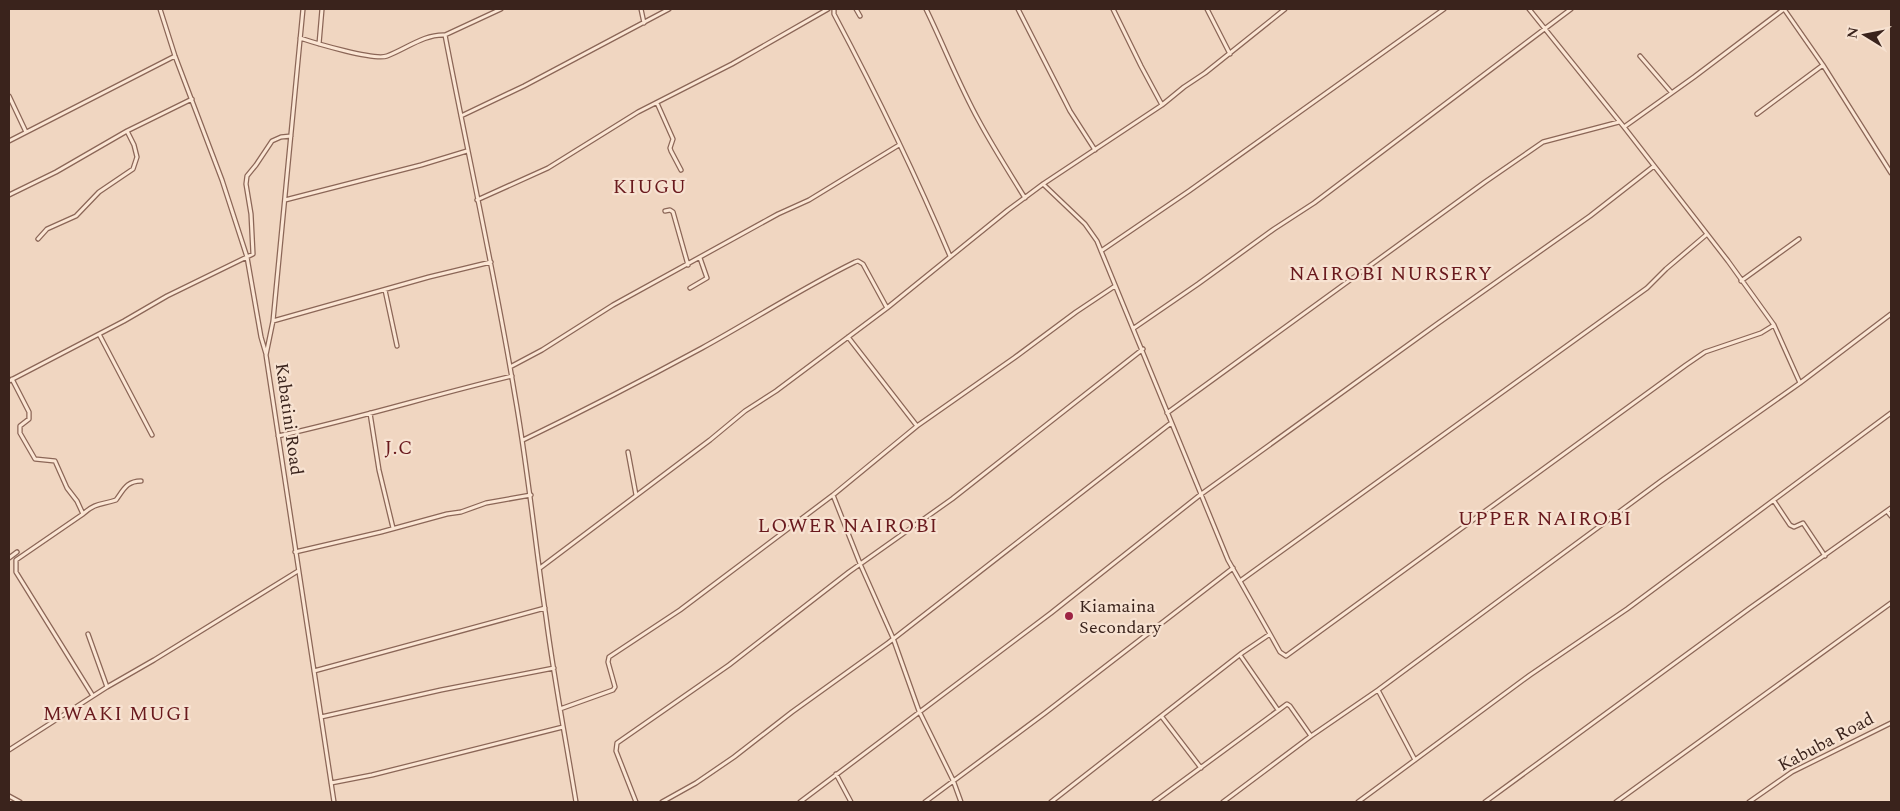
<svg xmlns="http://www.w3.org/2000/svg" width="1900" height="811" font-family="Spectral,serif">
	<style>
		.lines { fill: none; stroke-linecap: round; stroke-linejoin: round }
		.street-casing { stroke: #8b6657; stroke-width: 5.5 }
		.street { stroke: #fbe6d4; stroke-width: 3 }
		.poi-dot { fill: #9d2444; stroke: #f7e2d1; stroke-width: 2 }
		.labels { text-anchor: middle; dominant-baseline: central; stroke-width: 4.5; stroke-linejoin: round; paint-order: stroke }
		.street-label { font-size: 18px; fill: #3a231c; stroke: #f7e2d1 }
		.poi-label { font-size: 18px; fill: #3a231c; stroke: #f7e2d1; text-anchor: start }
		.quarter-label { font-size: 20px; letter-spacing: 1px; fill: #69191d; stroke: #f7e2d1 }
	</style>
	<rect width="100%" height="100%" fill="#f0d6c1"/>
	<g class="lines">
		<g class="street-casing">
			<path id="street" d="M160 9 175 56 222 180 247 257 261 337 266 354
				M303 9 273 321 266 355 334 802
				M641 9 644 23
				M834 9V14C876 93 915 173 950 256
				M856 9 860 16
				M926 9C944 46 959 85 979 121 993 147 1009 172 1025 198
				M1018 9 1070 111 1095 150
				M1113 9 1141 66 1162 105
				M1207 9 1230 54
				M1529 9 1624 127 1728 261 1774 325 1800 383
				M1784 9 1823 65 1891 173
				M445 35C468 155 495 275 515 396 528 469 535 543 546 617 554 679 566 741 576 802
				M300 38C315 43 375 61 387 56 406 49 424 34 445 35L501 9
				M319 44 322 9
				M1640 56 1671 92
				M9 96 26 132
				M657 103 673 139 670 148 671 151 681 170
				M1757 114 1823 65
				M461 116 524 86 669 9
				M1624 127 1694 77 1784 9
				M9 141 175 56
				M1043 184 1085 224 1097 241 1228 560 1270 634 1280 652 1286 656 1686 365 1705 352 1761 333 1774 325
				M9 195 56 172 127 131 192 99
				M285 200 421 165 467 151
				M477 200 548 168 638 112 732 64 828 9
				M665 211 670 210 673 212 688 265
				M38 239 47 229 76 216 99 192 133 169 137 157 134 145 127 131
				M1101 251 1189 191 1444 9
				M1741 281 1799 239
				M690 288 707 278 700 258
				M385 290 397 346
				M273 321 429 277 491 262
				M1134 328 1198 284 1274 229 1314 203 1571 9
				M99 334 152 435
				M848 337 917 426
				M510 367 542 350 613 305 778 214 809 200 899 145
				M12 379 29 412V419L20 426V433L35 459 55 461 67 488 77 501 83 514
				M9 381 124 321 167 296 253 254 251 214 246 184 247 176 256 165 272 141 281 137 291 136
				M370 413 379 470 393 528
				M1167 413 1485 182 1543 142 1619 122
				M278 436C356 419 433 395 512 376
				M523 440C583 411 643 380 702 348 753 320 802 288 855 262L858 261 863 264 887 308
				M628 452 636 495
				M833 495 861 566 893 638 919 711 953 780 961 802
				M1774 501 1790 525 1794 527 1803 523 1825 556
				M1887 511 1891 516
				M295 552 381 532 447 514 461 512 486 503 531 495
				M9 558 17 552
				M540 568 710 440 745 411 776 391 887 308 1008 210 1043 184 1162 105 1184 87 1205 73 1285 9
				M1240 581 1647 288 1666 269 1706 235
				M88 634 107 687
				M1240 655 1278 710
				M314 671 545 608
				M1378 690 1415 760
				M93 696 16 572V560L83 514C96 502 102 505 116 500 124 489 127 481 141 481
				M560 709 613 690 615 687 608 662 609 657 680 610 833 495 917 426 1014 358 1076 312 1115 286
				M321 717 441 690 554 668
				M1162 717 1201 768
				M9 750 107 687 154 660 298 571
				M836 774 851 802
				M331 783 372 775 563 727
				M9 796 20 802
				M636 802 616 751 617 743 729 665 849 572 952 499 1143 349
				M662 802 696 783 734 757 792 712 888 643 1171 423
				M800 802 1051 613 1200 495 1437 324 1590 216 1654 166
				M925 802 1045 713 1233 568
				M1051 802 1242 653 1270 634
				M1154 802 1287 704 1290 706 1311 736
				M1223 802 1311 736 1378 690 1661 481 1800 383 1891 314
				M1358 802 1530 675 1627 609 1891 413
				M1485 802 1750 608 1891 508
				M1616 802 1891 603
				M1749 802 1792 772 1891 723"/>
		</g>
		<use href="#street" class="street"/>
	</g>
	<circle class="poi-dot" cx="1069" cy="616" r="5"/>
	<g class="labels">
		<g class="street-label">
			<text transform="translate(289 419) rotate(82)">Kabatini Road</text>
			<text transform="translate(1826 742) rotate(-28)">Kabuba Road</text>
		</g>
		<g class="poi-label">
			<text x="1079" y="606">Kiamaina<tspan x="1079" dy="21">Secondary</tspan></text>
		</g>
		<g class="quarter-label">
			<text x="650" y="187">KIUGU</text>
			<text x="1391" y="274">NAIROBI NURSERY</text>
			<text x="399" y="448">J.C</text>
			<text x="1545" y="519">UPPER NAIROBI</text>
			<text x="848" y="526">LOWER NAIROBI</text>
			<text x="117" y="714">MWAKI MUGI</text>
		</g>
	</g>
	<rect width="1900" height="811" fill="none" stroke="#3a231c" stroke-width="20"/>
	<g transform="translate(1865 35) rotate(280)" stroke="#f7e2d1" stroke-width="4" paint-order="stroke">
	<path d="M0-4L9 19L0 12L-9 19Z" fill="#3a231c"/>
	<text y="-8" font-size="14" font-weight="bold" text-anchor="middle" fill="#3a231c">N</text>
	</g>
</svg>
